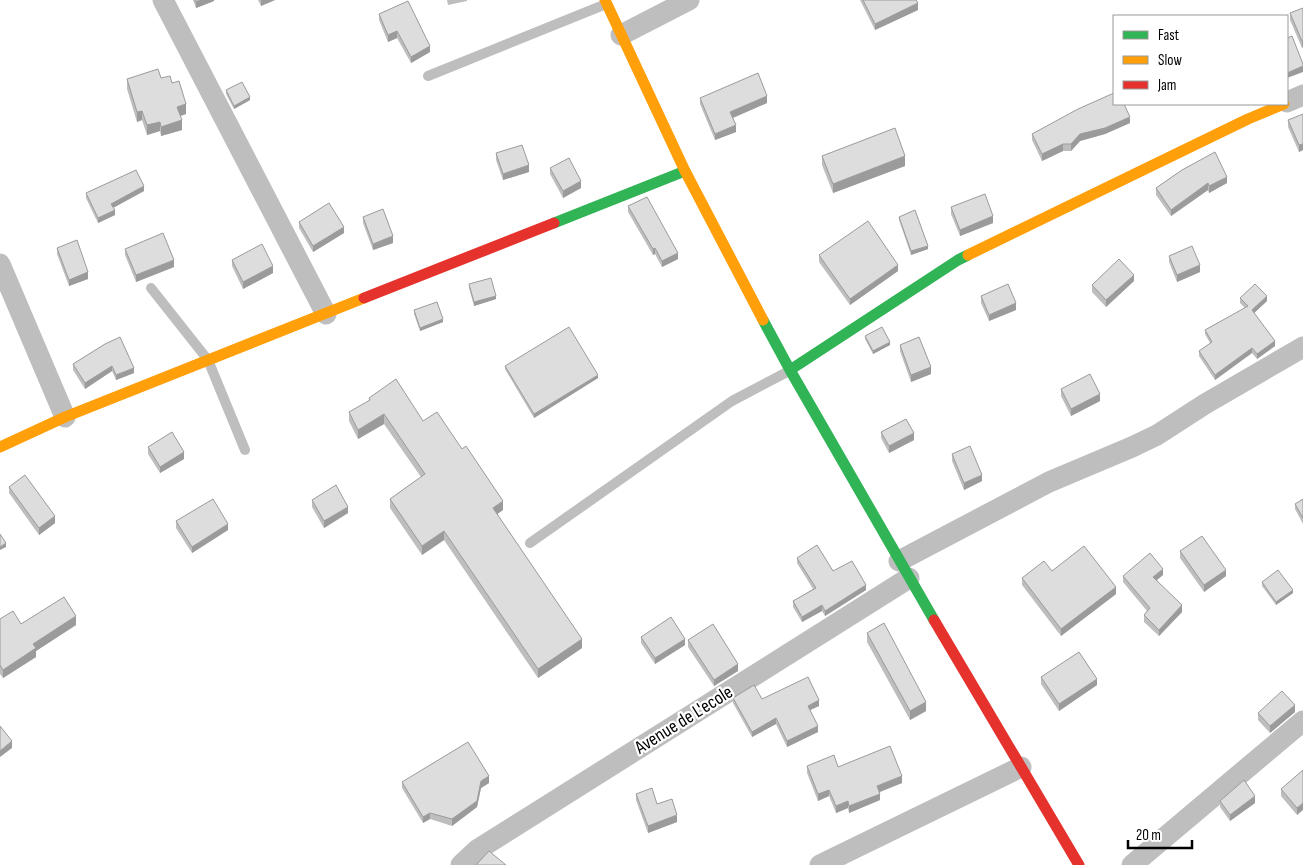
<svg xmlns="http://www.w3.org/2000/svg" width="1303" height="865" font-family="'Sofia Sans Condensed',sans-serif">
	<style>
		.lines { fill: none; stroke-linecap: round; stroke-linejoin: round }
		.lane { stroke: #bebebe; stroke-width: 10 }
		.street { stroke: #bebebe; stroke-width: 21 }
		.fast { stroke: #30b455; stroke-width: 11 }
		.slow { stroke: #ff9f0a; stroke-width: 11 }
		.jam { stroke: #e5322d; stroke-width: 11 }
		.wall { fill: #bebebe }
		.shaded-wall { fill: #9b9b9b }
		.building { fill: #ddd; stroke: #9b9b9b }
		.labels { text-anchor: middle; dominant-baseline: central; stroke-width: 4.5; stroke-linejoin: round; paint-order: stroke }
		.street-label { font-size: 19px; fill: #000; stroke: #fff }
	</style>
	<rect width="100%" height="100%" fill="#fff"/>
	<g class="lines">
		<path class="lane" d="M428 76 606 4
			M151 288 208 360 245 450
			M530 543 732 401 789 371"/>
		<path class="street" d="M163 0 326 314
			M621 35 689 0
			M1287 102 1303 95
			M0 264 65 417
			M899 561 1049 482 1132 447 1157 435 1205 404 1303 347
			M461 865 477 850 909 578
			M820 865 1021 767
			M1132 865 1303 721"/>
		<path class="fast" d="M554 223 685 171
			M763 320 790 370 934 620
			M790 370 958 260 968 255"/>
		<path class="slow" d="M605 0 685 171 763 320
			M968 255 1248 119 1284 104
			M0 447 65 417 364 298"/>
		<path class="jam" d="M364 298 554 223
			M934 620 1079 865"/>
	</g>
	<path class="wall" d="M193 0H214V1L196 8Z
		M258 0H275L261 6Z
		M447 0H467V1L448 5Z
		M860 0H916L918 10 875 30Z
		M1303 8 1302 48 1290 20V13Z
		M379 14 430 52 411 63 397 38 388 42 379 20Z
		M161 78 172 83 186 114 180 116 182 130 161 136 160 131 147 135 142 120 137 122 127 89V79Z
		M226 90 250 100 234 109 226 94Z
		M700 98 767 103 733 118 736 132 715 140 700 104Z
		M1303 114V150L1299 152 1288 127V120Z
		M1130 123 1105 134 1080 141 1071 151H1063L1042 161 1032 140V134Z
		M496 153 529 172 503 180 496 160Z
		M822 156 905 166 833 193 822 165Z
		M550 168 581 188 563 198 550 174Z
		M1182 170 1227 183 1209 193 1208 190 1171 216 1156 195V188Z
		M144 191 113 208 115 215 98 223 86 198V193Z
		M628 206 678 259 662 267 655 254 653 255 628 212Z
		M951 207 993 223 960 236 951 214Z
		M363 217 393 243 373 250 363 223Z
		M899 217 928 249 911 255 899 220Z
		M299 222 344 233 313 252 299 228Z
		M57 248 88 279 69 286 57 254Z
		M125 249 174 267 136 282 125 255Z
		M819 255 898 271 850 305 819 262Z
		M1169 256 1200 272 1177 282 1169 262Z
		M232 260 273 273 243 289 232 266Z
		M1134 281 1106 307 1092 292V285Z
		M469 284 496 299 474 306 469 288Z
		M981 296 1016 310 989 321 981 303Z
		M1240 298 1267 301 1254 313 1275 346 1257 359 1252 353 1215 380 1199 356V351L1210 343 1205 334V330L1245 308 1240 303Z
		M414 310 443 322 420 331 414 314Z
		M865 336 890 345 873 354 865 339Z
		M105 344 134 373 116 380 112 371 85 389 73 370V364Z
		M900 345 931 374 911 382 900 351Z
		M505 366 598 378 534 418 505 369Z
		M1061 389 1100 401 1071 416 1061 396Z
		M369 398 423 421 503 510 497 514 582 648 538 678 444 540 422 555 390 508V499L421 477 384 424 358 439 349 421V412L369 401Z
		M881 432 914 440 889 453 881 438Z
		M148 447 184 459 160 473 148 454Z
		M952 454 982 481 964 490 952 461Z
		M9 487 55 523 39 535 9 493Z
		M1303 499V524L1295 509V504Z
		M312 500 348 513 324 528 312 507Z
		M176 521 228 530 192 553 176 528Z
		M1180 551 1226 576 1204 592 1180 558Z
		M797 558 833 571 866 590 825 616 822 611 802 622 793 607V601L813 589 797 563Z
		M1052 571 1116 594 1061 636 1022 585V578Z
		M1163 575 1157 580 1182 612 1159 636 1144 622V615L1147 611 1123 582V576Z
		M1262 582 1293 593 1276 605 1262 586Z
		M0 619 21 624 76 625 36 651V657L3 678 0 674Z
		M867 633 926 711 910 720 867 642Z
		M641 637 685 645 655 664 641 643Z
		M688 640 738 671 714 686 688 647Z
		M1041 677 1097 685 1059 711 1041 684Z
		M733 698 762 699 819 706 810 710 818 732 787 747 776 724 752 737 733 703Z
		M1295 712 1270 733 1258 720V713Z
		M807 766 838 767 902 783 880 792V800L849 813 848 808 836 813 829 796 818 801 807 773Z
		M1303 770 1297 815 1281 796V789Z
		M402 782 489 783 481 788 477 807 452 826 430 819 423 823 402 788Z
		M636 794 657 804 677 822 648 833 636 800Z
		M1220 801 1255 803 1230 821 1220 807Z"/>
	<path class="shaded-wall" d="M202 0H214V1L196 8V2Z
		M261 0H275L261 6Z
		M918 3V10L875 30V24Z
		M397 31V38L388 42V35Z
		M1302 41H1303V47L1302 48Z
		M430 46V52L411 63V57Z
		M1303 66V72L1287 78V73Z
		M767 96V103L730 119V112Z
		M250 97V100L234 109V106Z
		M186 104V114L177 117V107Z
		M142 111V120L137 122V112Z
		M1130 117V123L1105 134 1080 141 1071 151V144L1080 134Z
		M182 120V130L161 136V127Z
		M160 122V131L147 135V125Z
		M736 125V132L715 140V134Z
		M1063 144V151L1042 161V154Z
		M1303 144V150L1299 152V145Z
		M905 156V166L833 193V184Z
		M529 165V172L503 180V174Z
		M1227 177V183L1209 193V186Z
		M581 181V188L563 198V191Z
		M1208 183V190L1171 216V210Z
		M144 186V191L111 209V204Z
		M115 210V215L98 223V218Z
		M993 216V223L960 236V230Z
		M344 227V233L313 252V246Z
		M393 236V243L373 250V244Z
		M928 246V249L911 255V251Z
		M655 248V254L653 255V249Z
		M678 253V259L662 267V261Z
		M174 260V267L136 282V275Z
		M898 265V271L850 305V299Z
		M1200 265V272L1177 282V275Z
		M273 266V273L243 289V282Z
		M88 272V279L69 286V280Z
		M1134 275V281L1106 307V300Z
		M496 296V299L474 306V302Z
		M1267 296V301L1252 315V310Z
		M1016 303V310L989 321V315Z
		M443 319V322L420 331V328Z
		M1275 341V346L1257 359V354Z
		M890 342V345L873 354V351Z
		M1252 348V353L1215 380V375Z
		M112 366V371L85 389V383Z
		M931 367V374L911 382V375Z
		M134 368V373L116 380V375Z
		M598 375V378L534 418V414Z
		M1100 394V401L1071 416V409Z
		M384 414V424L358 439V430Z
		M914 433V440L889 453V446Z
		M184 452V459L160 473V467Z
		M982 475V481L964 490V483Z
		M503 501V510L493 517V508Z
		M348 507V513L324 528V521Z
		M55 516V523L39 535V528Z
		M228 524V530L192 553V547Z
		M444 531V540L422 555V546Z
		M6 543V547L0 550V547Z
		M1163 569V575L1153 583V577Z
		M1226 570V576L1204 592V585Z
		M866 585V590L825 616V611Z
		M1116 587V594L1061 636V629Z
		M1293 590V593L1276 605V602Z
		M822 605V611L802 622V617Z
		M1182 605V612L1159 636V630Z
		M76 616V625L36 651V657L3 678V670L33 644Z
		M582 639V648L538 678V669Z
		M685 639V645L655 664V658Z
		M738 664V671L714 686V680Z
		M1097 679V685L1059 711V704Z
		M819 700V706L808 711V706Z
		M926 702V711L910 720V711Z
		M1295 705V712L1270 733V726Z
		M776 718V724L752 737V732Z
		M818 726V732L787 747V741Z
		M12 741V748L0 757V751Z
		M489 776V783L481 788 477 807 452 826V819L481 781Z
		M902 776V783L877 793V786Z
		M829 790V796L818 801V794Z
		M880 794V800L849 813V806Z
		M1255 796V803L1230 821V815Z
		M848 801V808L836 813V806Z
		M1303 803V810L1297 815V808Z
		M430 813V819L423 823V817Z
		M677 815V822L648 833V826Z"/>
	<path class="building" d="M195 0H202L196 2Z
		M863 0H916L918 3 875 24Z
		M408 1 430 46 411 57 397 31 388 35 379 14Z
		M1303 8V41H1302L1290 13Z
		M1292 36 1303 64V66L1287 73V38Z
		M158 69 161 78 170 76 172 83 179 81 186 104 177 107 182 120 161 127 160 122 147 125 142 111 137 112 127 79Z
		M758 73 767 96 730 112 736 125 715 134 700 98Z
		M242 82 250 97 234 106 226 90Z
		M1114 93V104H1124L1130 117 1105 128 1080 134 1071 144H1063L1042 154 1032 134 1078 109Z
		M1303 114V144L1299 145 1288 120Z
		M895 128 905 156 833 184 822 156Z
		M522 145 529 165 503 174 496 153Z
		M1215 152 1227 177 1209 186 1208 183 1171 210 1156 188 1182 170Z
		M569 158 581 181 563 191 550 168Z
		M136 170 144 186 111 204 115 210 98 218 86 193Z
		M985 194 993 216 960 230 951 207Z
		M647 197 678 253 662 261 655 248 653 249 628 206Z
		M329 203 344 227 313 246 299 222Z
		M383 209 393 236 373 244 363 217Z
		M915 210 928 246 911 251 899 217Z
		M868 221 898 265 850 299 819 255Z
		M163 233 174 260 136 275 125 249Z
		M77 240 88 272 69 280 57 248Z
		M262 244 273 266 243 282 232 260Z
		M1192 246 1200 265 1177 275 1169 256Z
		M1119 259 1134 275 1106 300 1092 285Z
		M491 278 496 296 474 302 469 284Z
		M1008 284 1016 303 989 315 981 296Z
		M1255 284 1267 296 1252 310 1275 341 1257 354 1252 348 1215 375 1199 351 1212 342 1205 330 1248 306 1240 298Z
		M437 302 443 319 420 328 414 310Z
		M569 327 598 375 534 414 505 366Z
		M882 327 890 342 873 351 865 336Z
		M120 337 134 368 116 375 112 366 85 383 73 364 105 344Z
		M919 337 931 367 911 375 900 345Z
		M1090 374 1100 394 1071 409 1061 389Z
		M396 379 423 421 437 412 462 449 466 446 503 501 493 508 582 639 538 669 444 531 422 546 390 499 425 474 384 414 358 430 349 412 370 400 369 398Z
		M906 419 914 433 889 446 881 432Z
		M172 432 184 452 160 467 148 447Z
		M970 446 982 475 964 483 952 454Z
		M25 475 55 516 39 528 9 487Z
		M336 485 348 507 324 521 312 500Z
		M213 499 228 524 192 547 176 521Z
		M1303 499V518L1295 504Z
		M0 534 6 543 0 547Z
		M1202 536 1226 570 1204 585 1180 551Z
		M817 545 833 571 852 561 866 585 825 611 822 605 802 617 793 601 816 588 797 558Z
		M1084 546 1116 587 1061 629 1022 578 1044 561 1052 571Z
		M1150 553 1163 569 1153 577 1182 605 1159 630 1144 615 1150 608 1123 576Z
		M1278 570 1293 590 1276 602 1262 582Z
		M64 597 76 616 33 644 36 648 3 670 0 665V619L13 611 21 624Z
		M671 617 685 639 655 658 641 637Z
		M884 623 926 702 910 711 867 633Z
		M713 624 738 664 714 680 688 640Z
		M1079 652 1097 679 1059 704 1041 677Z
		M808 677 819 700 808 706 818 726 787 741 776 718 752 732 733 698 754 685 762 699Z
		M1282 691 1295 705 1270 726 1258 713Z
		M0 726 12 741 0 751Z
		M468 742 489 776 481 781 477 801 452 819 430 813 423 817 402 782Z
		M890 746 902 776 877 786 880 794 849 806 848 801 836 806 829 790 818 794 807 766 834 755 838 767Z
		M1303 770V803L1297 808 1281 789Z
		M1244 780 1255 796 1230 815 1220 801Z
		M652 788 657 804 672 799 677 815 648 826 636 794Z
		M489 851 506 865H476Z"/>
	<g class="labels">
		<g class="street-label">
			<text transform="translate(684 720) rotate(-32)">Avenue de L'ecole</text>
		</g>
	</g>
	<rect x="1113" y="15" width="175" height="90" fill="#ffffff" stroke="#999999"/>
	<rect x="1123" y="31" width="25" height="8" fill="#30b455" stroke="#999999"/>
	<text x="1158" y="40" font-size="15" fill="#000000">Fast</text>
	<rect x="1123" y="56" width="25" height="8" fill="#ff9f0a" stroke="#999999"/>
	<text x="1158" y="65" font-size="15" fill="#000000">Slow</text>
	<rect x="1123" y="81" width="25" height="8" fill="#e5322d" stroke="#999999"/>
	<text x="1158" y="90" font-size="15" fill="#000000">Jam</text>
	<path d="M1128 840v8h64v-8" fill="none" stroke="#000000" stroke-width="2.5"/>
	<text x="1136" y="840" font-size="15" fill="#000000" stroke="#ffffff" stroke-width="4" paint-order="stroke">20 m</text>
</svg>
